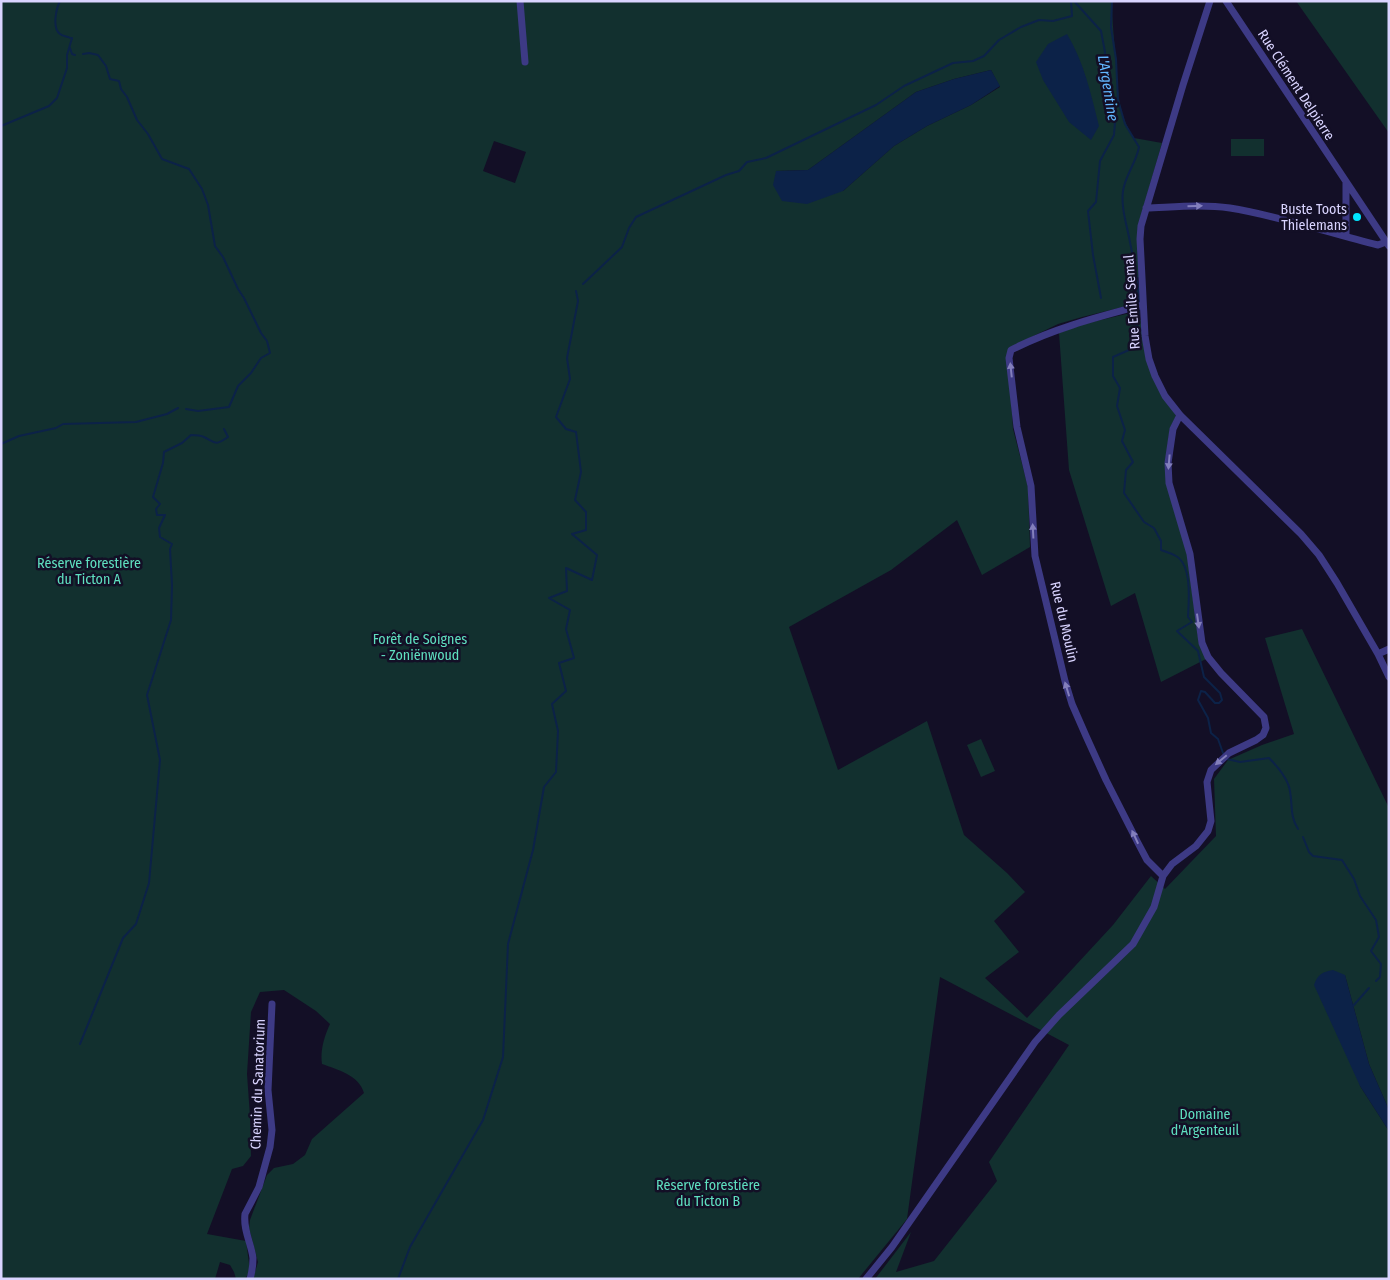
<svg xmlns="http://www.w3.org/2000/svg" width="1390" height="1280" font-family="'Fira Sans Condensed',sans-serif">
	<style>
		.green { fill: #12302f; fill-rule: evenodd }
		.water { fill: #0c2248 }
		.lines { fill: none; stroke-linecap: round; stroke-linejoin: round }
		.stream { stroke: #0c2248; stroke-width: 2 }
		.minor { stroke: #3d3a85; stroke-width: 7 }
		.oneway { fill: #837fbc }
		.poi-dot { fill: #00e5ff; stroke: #130f26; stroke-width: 2 }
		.labels { text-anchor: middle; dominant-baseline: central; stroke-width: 5; stroke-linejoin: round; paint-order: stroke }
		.street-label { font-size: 14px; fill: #d9d4ff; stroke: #130f26 }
		.poi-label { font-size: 14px; fill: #d9d4ff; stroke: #130f26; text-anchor: end }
		.park-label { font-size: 14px; fill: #5fe0c0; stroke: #130f26 }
		.water-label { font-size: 15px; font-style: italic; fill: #62b6ff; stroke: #130f26 }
	</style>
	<rect width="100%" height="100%" fill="#130f26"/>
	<path class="green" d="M1 1H1112C1112 21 1114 40 1116 60 1119 91 1116 110 1134 138L1162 143 1138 226 1137 244 1139 277 1136 278 1139 303 1082 317 1058 324 1009 348 1008 353 1013 429 1028 487 1030 547 982 575 957 520 891 570 789 627 838 770 927 721 964 835 1007 873 1025 892 994 921 1019 952 985 978 1027 1018 1113 925 1151 876 1165 889 1216 836 1214 779 1228 760 1262 745 1294 734 1265 638 1302 629 1389 808V1110L1369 1064 1345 975 1360 1086 1389 1131V1279H875L911 1232 896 1272 934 1261 997 1181 989 1162 1069 1045 940 977 907 1219 858 1279H253L258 1262 249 1228 250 1220 267 1175 274 1168 293 1164 305 1155 312 1139 364 1093C359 1075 338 1070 322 1064 320 1051 324 1037 330 1024L316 1011 284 990 260 992 251 1012 247 1074 250 1116 251 1156 243 1166 232 1169 207 1234 246 1241 250 1271 245 1279H236L234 1272 230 1265 220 1262 215 1279H1ZM991 70 1000 87 971 105 927 126 894 146 843 191 776 171 808 170 916 92 954 79ZM494 141 526 152 515 183 483 171Z
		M1296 1H1389V133Z
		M1231 139H1264V156H1231Z
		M1139 311V320H1141L1146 359 1176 416 1170 428 1165 463 1187 554 1199 644 1206 659 1161 682 1135 593 1111 606 1069 470 1059 333 1084 324Z
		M981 739 995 771 981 777 967 745Z"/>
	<path class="water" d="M1067 34C1084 62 1091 94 1099 126L1091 140 1069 122 1043 80 1036 62 1048 44Z
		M991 70 1000 86 971 105 927 126 894 146 843 191 807 204 782 201 773 185 776 171 808 170 916 92 954 79Z
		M1333 970 1345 975 1369 1064 1389 1110V1131L1360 1086 1314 985C1318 974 1322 972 1333 970Z"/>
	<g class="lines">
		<path class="stream" d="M60 1C56 9 52 28 60 34 64 37 69 36 72 39
			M1074 1 1101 31 1105 52 1103 76 1110 109 1115 122 1114 135 1100 161 1096 202 1088 211 1093 255 1101 298
			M1112 1 1111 27 1116 59 1118 100 1125 124 1139 147C1136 163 1125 176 1123 191 1121 207 1126 222 1129 237 1133 258 1139 282 1139 303
			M70 48 72 54 75 55
			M83 54 89 53 98 55 106 66 110 79 119 81 121 89 127 97 137 120 148 134 162 159 189 169 202 189 208 205 215 246 223 257 238 289 244 298 261 333 267 341 270 353 261 358 251 373 238 386 229 407 198 411 186 409
			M1 126 49 106 57 98 67 68V55L72 38
			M583 284 622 247 629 228 636 217 726 175 739 171 747 162 766 158 876 105 904 86 953 63 973 61 984 56 999 40 1021 27 1039 20 1053 21 1072 16 1071 1
			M1139 311V321L1133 333V342L1129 350 1113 357V376L1120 388 1117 406 1125 430 1122 441 1133 462 1126 470 1124 493 1144 522 1154 528 1161 541V550C1166 552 1171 553 1176 556 1192 565 1189 600 1188 617L1192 622 1177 631 1198 651 1204 677 1220 693 1222 700 1219 703H1215L1205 692 1201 691 1198 700 1208 718 1211 733 1218 739 1223 753
			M1 444 19 436 56 428 63 424 136 422 167 414 178 408
			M1227 759 1240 762 1269 758C1276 765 1284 774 1288 784 1294 798 1288 814 1298 829
			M1303 837 1309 852 1313 856 1342 860 1354 879 1360 896 1376 920 1379 937 1371 951 1381 964 1380 977 1376 981
			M1353 1006 1369 988
			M80 1044 123 938 136 924 149 883 160 760 147 695 171 620 172 585 170 549 172 544 160 537 159 528 165 515H157L156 509 160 504 153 497 163 463 164 452 182 443 191 435C195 435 200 435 204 437 216 443 215 446 228 437L224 429
			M398 1279 410 1247 483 1120 503 1057 508 944 533 850 544 787 556 772 558 731 552 704 566 691 559 663 574 658 566 629 570 610 549 598 567 591 566 568 592 580 597 555 572 534 586 530V512L575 500 581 472 576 432 566 429 556 417 570 379 567 358 578 301 576 291"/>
		<path class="minor" d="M520 1 525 62
			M1210 1 1183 85 1141 226 1140 239 1145 336 1149 359 1155 376 1165 396 1180 415 1301 534 1319 555 1337 583 1378 654 1389 677
			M1226 1 1389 246
			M1346 183V236
			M1146 208C1174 207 1202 204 1230 208 1280 216 1329 233 1378 245L1386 242
			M1143 305C1098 317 1054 328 1011 350L1009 358 1017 427 1031 486 1035 556 1065 681 1072 704 1086 736 1106 780 1138 843 1147 860 1163 876
			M1378 654 1389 649
			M250 1279C252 1272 253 1265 253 1258 251 1243 243 1230 245 1214L259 1187 270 1147 272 1130 268 1090 272 1004
			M866 1279 892 1247 1035 1042 1059 1015 1133 944 1154 907 1163 876 1172 864 1196 846 1208 831 1211 821 1207 782 1211 770 1229 753 1256 740 1263 735 1266 728 1264 717 1221 673 1208 657 1202 643 1190 554 1169 483 1168 463 1173 429 1180 415"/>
	</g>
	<defs><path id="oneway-solid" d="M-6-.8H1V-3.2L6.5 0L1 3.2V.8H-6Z" transform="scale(1.25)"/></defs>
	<g class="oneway">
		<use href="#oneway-solid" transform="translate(1195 206) rotate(-2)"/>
		<use href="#oneway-solid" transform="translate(1011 370) rotate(-96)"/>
		<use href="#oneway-solid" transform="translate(1169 462) rotate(95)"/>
		<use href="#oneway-solid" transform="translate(1033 531) rotate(-93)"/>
		<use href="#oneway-solid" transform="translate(1198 621) rotate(82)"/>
		<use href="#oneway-solid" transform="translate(1067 689) rotate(-107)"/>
		<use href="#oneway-solid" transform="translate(1221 760) rotate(140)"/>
		<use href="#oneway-solid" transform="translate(1135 837) rotate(-115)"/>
	</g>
	<circle class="poi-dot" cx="1357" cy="217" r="5"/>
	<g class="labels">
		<g class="street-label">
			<text transform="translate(1296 85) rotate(57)">Rue Clément Delpierre</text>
			<text transform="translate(1132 302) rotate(-94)">Rue Emile Semal</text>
			<text transform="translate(1064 622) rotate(77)">Rue du Moulin</text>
			<text transform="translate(258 1084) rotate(-88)">Chemin du Sanatorium</text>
		</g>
		<g class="poi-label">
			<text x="1347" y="209">Buste Toots<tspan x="1347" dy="16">Thielemans</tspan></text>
		</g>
		<g class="park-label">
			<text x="89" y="563">Réserve forestière<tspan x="89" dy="16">du Ticton A</tspan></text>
			<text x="420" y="639">Forêt de Soignes<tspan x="420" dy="16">- Zoniënwoud</tspan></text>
			<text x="1205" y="1114">Domaine<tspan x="1205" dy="16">d'Argenteuil</tspan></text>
			<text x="708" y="1185">Réserve forestière<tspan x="708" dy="16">du Ticton B</tspan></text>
		</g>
		<g class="water-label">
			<text transform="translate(1108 88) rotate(81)">L'Argentine</text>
		</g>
	</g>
	<rect width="1390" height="1280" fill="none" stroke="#d9d4ff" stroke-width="5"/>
</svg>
